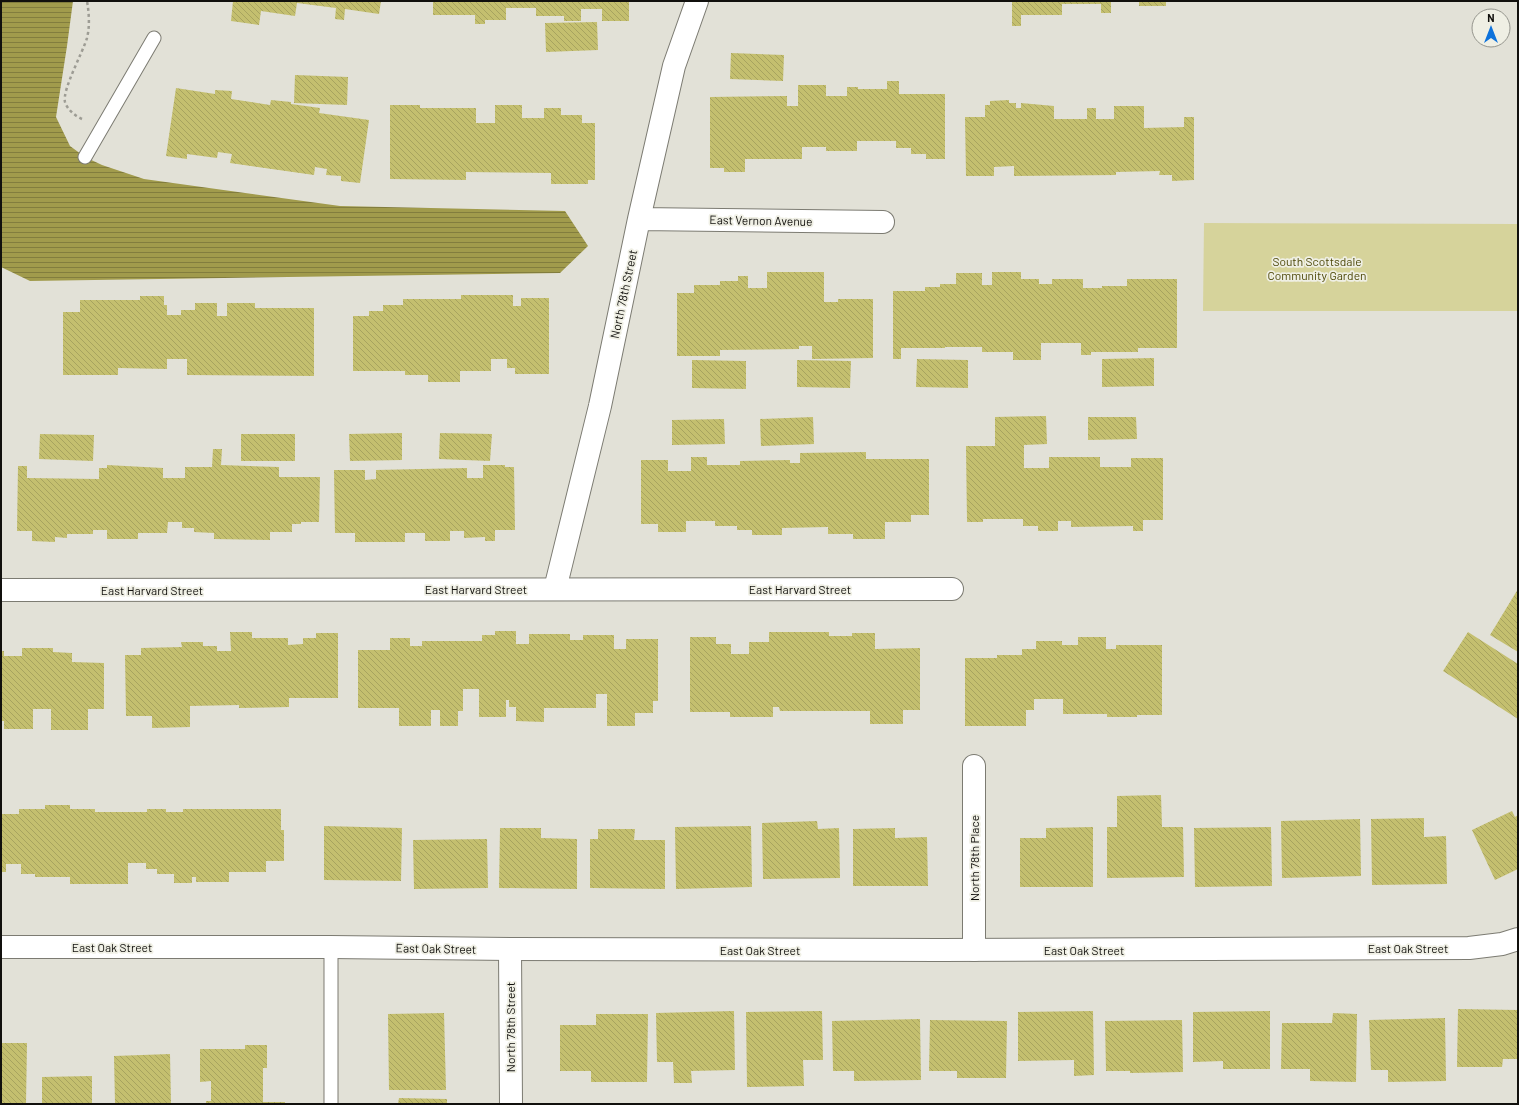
<svg xmlns="http://www.w3.org/2000/svg" width="1519" height="1105" font-family="Barlow,sans-serif">
	<style>
		.garden { fill: #d6d39b }
		.water { fill: url(#water-rules) }
		.building { fill: url(#building-back-hatch) }
		.lines { fill: none; stroke-linecap: round; stroke-linejoin: round }
		.lane-casing { stroke: #7c7b72; stroke-width: 15 }
		.street-casing { stroke: #7c7b72; stroke-width: 24 }
		.secondary-casing { stroke: #7c7b72; stroke-width: 24 }
		.path { stroke: #9d9c94; stroke-width: 2.5; stroke-dasharray: 3 3; stroke-linecap: butt }
		.lane { stroke: #fff; stroke-width: 13 }
		.street { stroke: #fff; stroke-width: 22 }
		.secondary { stroke: #fff; stroke-width: 22 }
		.labels { text-anchor: middle; dominant-baseline: central; stroke-width: 3.5; stroke-linejoin: round; paint-order: stroke }
		.street-label { font-size: 12px; fill: #11100d; stroke: #efefe4 }
		.park-label { font-size: 12px; fill: #4d4808; stroke: #efefe4 }
	</style>
	<defs>
		<pattern id="water-rules" width="6" height="5" patternUnits="userSpaceOnUse"><rect width="6" height="5" fill="#a19b4c"/><path d="M0 2.5h6" fill="none" stroke="#827d3e"/></pattern>
		<pattern id="building-back-hatch" width="6" height="6" patternUnits="userSpaceOnUse"><rect width="6" height="6" fill="#c4bf6f"/><path d="M-1 5l2 2M0 0l6 6M5-1l2 2" fill="none" stroke="#a7a35f"/></pattern>
	</defs>
	<rect width="100%" height="100%" fill="#e2e1d7"/>
	<path class="garden" d="M1204 223 1518 224V311H1203Z"/>
	<path class="water" d="M1 1H73L67 46 56 117 70 146 85 157 102 165 144 179 340 206 565 211 588 246 560 273 30 281 1 267Z"/>
	<path class="building" d="M233 1H381L379 14 345 9 344 20 335 19 336 8 297 3 295 16 261 11 259 25 231 21Z
		M433 1H629V21H602V9H581V21H564V16H536V8H506V20H485V24H475V15H433Z
		M1012 1H1111V13H1101V4H1062V15H1021V26H1012Z
		M1139 1H1166V6H1139Z
		M597 22 598 50 546 52 545 23Z
		M731 53 784 55 783 81 730 79Z
		M295 75 348 77 347 105 294 103Z
		M887 81H899V94H945V159H926V154H911V148H896V141H857V151H826V147H802V159H745V172H724V168H710V97L787 96V106H798V85H826V96H847V87H858V89H887Z
		M176 88 215 94V90L232 91 231 99 270 105 271 100 291 102V104L320 108 319 113 369 120 360 183 341 181V176L326 175 327 169 315 167 314 175 230 163 232 154 218 152 217 158 187 154V159L166 156Z
		M1009 100V103H1016V108H1021V103L1054 106V119H1087V108H1096V119H1114V106H1144V128L1184 127V117H1194V180L1172 181V175H1159L1160 171 1116 172V175L1014 176V166L994 167V176H966L965 117H985V105H990V101Z
		M390 105H420V108H476V123H495V105H522V118H544V108H561V115H582V123H595V180H588V184H551V173L466 172V180L390 179Z
		M767 272H824V302H838V299H873V358L812 359V346H799V349L720 350V356H677V293H694V285H720V281H738V276H748V288H767Z
		M992 272H1021V279H1039V284H1052V279H1083V288H1102V286H1127V279H1177V348H1138V352H1091V355H1081V343H1041V360H1013V352H982V347H945V348H901V359H893V291H925V287H940V284H956V273H982V285H992Z
		M461 295H513V306H521V298H549V374H515V368H507V359H491V371H460V382H428V375H405V371H353V316H369V311H383V305H403V299H461Z
		M140 296H164V305H167V315H181V310H195V303H217V316H227V303H255V308H314V376L187 375V359H167V369L118 368V375H63V312H80V300H140Z
		M1154 358V386L1102 387V359Z
		M917 359 968 360V388L916 387Z
		M692 360 746 361V389L692 388Z
		M797 360 851 361 850 388 797 387Z
		M1046 416 1047 444 1024 445V468H1049V457H1100V467H1131V458H1163V520H1143V531H1133V526L1071 527V521H1058V531H1038V526H1023V519H983V522H967L966 446H995V417Z
		M813 417 814 444 761 446 760 419Z
		M1088 417H1136L1137 439 1088 440Z
		M724 419 725 444 672 445V420Z
		M402 433V460L350 461 349 434Z
		M440 433 492 434 490 461 439 459Z
		M40 434 94 435 93 461 39 459Z
		M241 434H295V461H241Z
		M213 449H222L221 465 279 467V477H320L319 522H301V524H292V532H270V540L214 539V533L194 532V528H182V522H168L167 533H138V539H107V530H93V534H67V538L55 537V542L32 541V531H17L18 466H27V478L99 479V468H107V465L163 468V478H185V467H212Z
		M866 452V459H929V515H911V522H885V539H853V534H828V527L782 528V535H752V530H737V526H715V521H686V532H658V524H641V460H668V471H691V457H707V465H740V461L790 460V463H800V453Z
		M483 465H505V467H514L515 530H495V541H485V537L464 538V531H450V541H425V533H405V542H355V533H335L334 470H365V480L376 479V470L467 468V478H483Z
		M1518 589V652L1490 635Z
		M495 631H516V644H529V634H570V640H583V635H614V649H626V639H658V701H653V713H635V726H607V694H596V708H544V722L516 721V707H509V700H506V717H479V689H463V711H458V726H440V710H431V726H399V708H358V650H390V638H410V646H422V641H482V635H495Z
		M230 632H252V638H288V645L303 644V638H316V633H338V698H289V707L239 708V705L190 706V727L152 728V716H126L125 655H141V648L182 647 181 642H203V646H217V651H231Z
		M769 632H829V636H852V633H875V649L920 648V710H903V724H870V711H780L779 707H773V717H730V712H690V637H716V644H731V654H749V642H769Z
		M1468 632 1518 664V719L1443 671Z
		M1078 637H1106V649H1116V645H1162V715H1137V717H1107V714H1063V699H1034V710H1026V726H965V658H997V655H1022V649H1036V641H1062V645H1078Z
		M22 648H53V652L72 653V662L104 663V709H88V730H51V709H33V729H4V721H1V651H4V656H22Z
		M1161 795 1162 827H1183L1184 877 1107 878V827H1117V796Z
		M45 805H70V809H95V812H147V809H166V812H183V809H281V830H284V861H266V872H229V882H196V877H192V883H174V874H157V869H146V863H128V884H70V877H35V874H21V864H6V872H1V814H19V809H45Z
		M1512 811 1515 817 1518 815V869L1495 880 1472 830Z
		M1424 818V837L1446 836 1447 884 1372 885 1371 819Z
		M1360 819 1361 876 1282 878 1281 821Z
		M817 821 818 829 839 828 840 878 763 879 762 823Z
		M324 826 402 828 401 881 324 880Z
		M751 826 752 887 676 889 675 827Z
		M1093 827V887H1020V838H1046V828Z
		M1271 827 1272 886 1195 887 1194 828Z
		M500 828H541V838L577 839V889L499 888Z
		M895 828V838L927 837 928 886H853V829Z
		M598 829H635L634 840H665V889L590 888V839H598Z
		M487 839 488 888 414 889 413 840Z
		M1458 1009 1518 1010V1059H1503L1502 1067H1457Z
		M734 1011 735 1070 691 1071 692 1083H674L673 1062H657L656 1013Z
		M822 1011 823 1060H803L804 1086 747 1087 746 1012Z
		M1093 1011 1094 1075 1074 1076V1060L1018 1061V1012Z
		M1270 1011V1069H1223V1061L1193 1062V1012Z
		M444 1013 446 1090H389L388 1014Z
		M1333 1013 1357 1014 1356 1082 1310 1081V1069H1281L1282 1023H1332Z
		M596 1014H648L647 1082H591V1071H560V1025H596Z
		M1445 1018 1446 1081 1388 1082V1070H1371L1369 1020Z
		M920 1019 921 1080 854 1081V1071H833L832 1021Z
		M930 1020 1007 1021 1006 1078H957V1071H929Z
		M1182 1020 1183 1072 1130 1073V1071H1106L1105 1021Z
		M1 1043H27L26 1104H1Z
		M245 1045H267V1068H263V1102H285V1104H206V1101H211V1081L200 1082V1049H245Z
		M170 1054 171 1104H115L114 1056Z
		M92 1076V1104H42V1077Z
		M399 1098 447 1099V1104H398Z"/>
	<g class="lines">
		<g class="lane-casing">
			<path id="lane" d="M85 157 154 38
				M331 947V1104"/>
		</g>
		<g class="street-casing">
			<path id="street" d="M639 219 883 222
				M555 589 600 406 639 219 674 66 697 1
				M1 590 952 589
				M974 766V950
				M510 949 511 1104"/>
		</g>
		<g class="secondary-casing">
			<path id="secondary" d="M1 947H331L510 949 940 950 1469 948 1502 944 1518 939"/>
		</g>
		<path class="path" d="M82 119C75 116 67 109 65 102 62 90 83 52 87 38 90 26 89 13 87 1"/>
		<use href="#lane" class="lane"/>
		<use href="#street" class="street"/>
		<use href="#secondary" class="secondary"/>
	</g>
	<g class="labels">
		<g class="street-label">
			<text transform="translate(761 220) rotate(1)">East Vernon Avenue</text>
			<text transform="translate(623 294) rotate(-78)">North 78th Street</text>
			<text x="476" y="589">East Harvard Street</text>
			<text x="800" y="589">East Harvard Street</text>
			<text x="152" y="590">East Harvard Street</text>
			<text transform="translate(974 858) rotate(-90)">North 78th Place</text>
			<text x="112" y="947">East Oak Street</text>
			<text transform="translate(436 948) rotate(1)">East Oak Street</text>
			<text x="1408" y="948">East Oak Street</text>
			<text x="760" y="950">East Oak Street</text>
			<text x="1084" y="950">East Oak Street</text>
			<text transform="translate(510 1027) rotate(-90)">North 78th Street</text>
		</g>
		<g class="park-label">
			<text x="1317" y="261">South Scottsdale<tspan x="1317" dy="14">Community Garden</tspan></text>
		</g>
	</g>
	<rect width="1519" height="1105" fill="none" stroke="#11100d" stroke-width="4"/>
	<g transform="translate(1491 28)"><circle r="19" fill="#efefe4" stroke="#96968e"/>
	<path d="M0-3L7 15L0 10L-7 15Z" fill="#0e72db"/>
	<text y="-6" font-size="11" font-weight="bold" text-anchor="middle" fill="#11100d">N</text>
	</g>
</svg>
